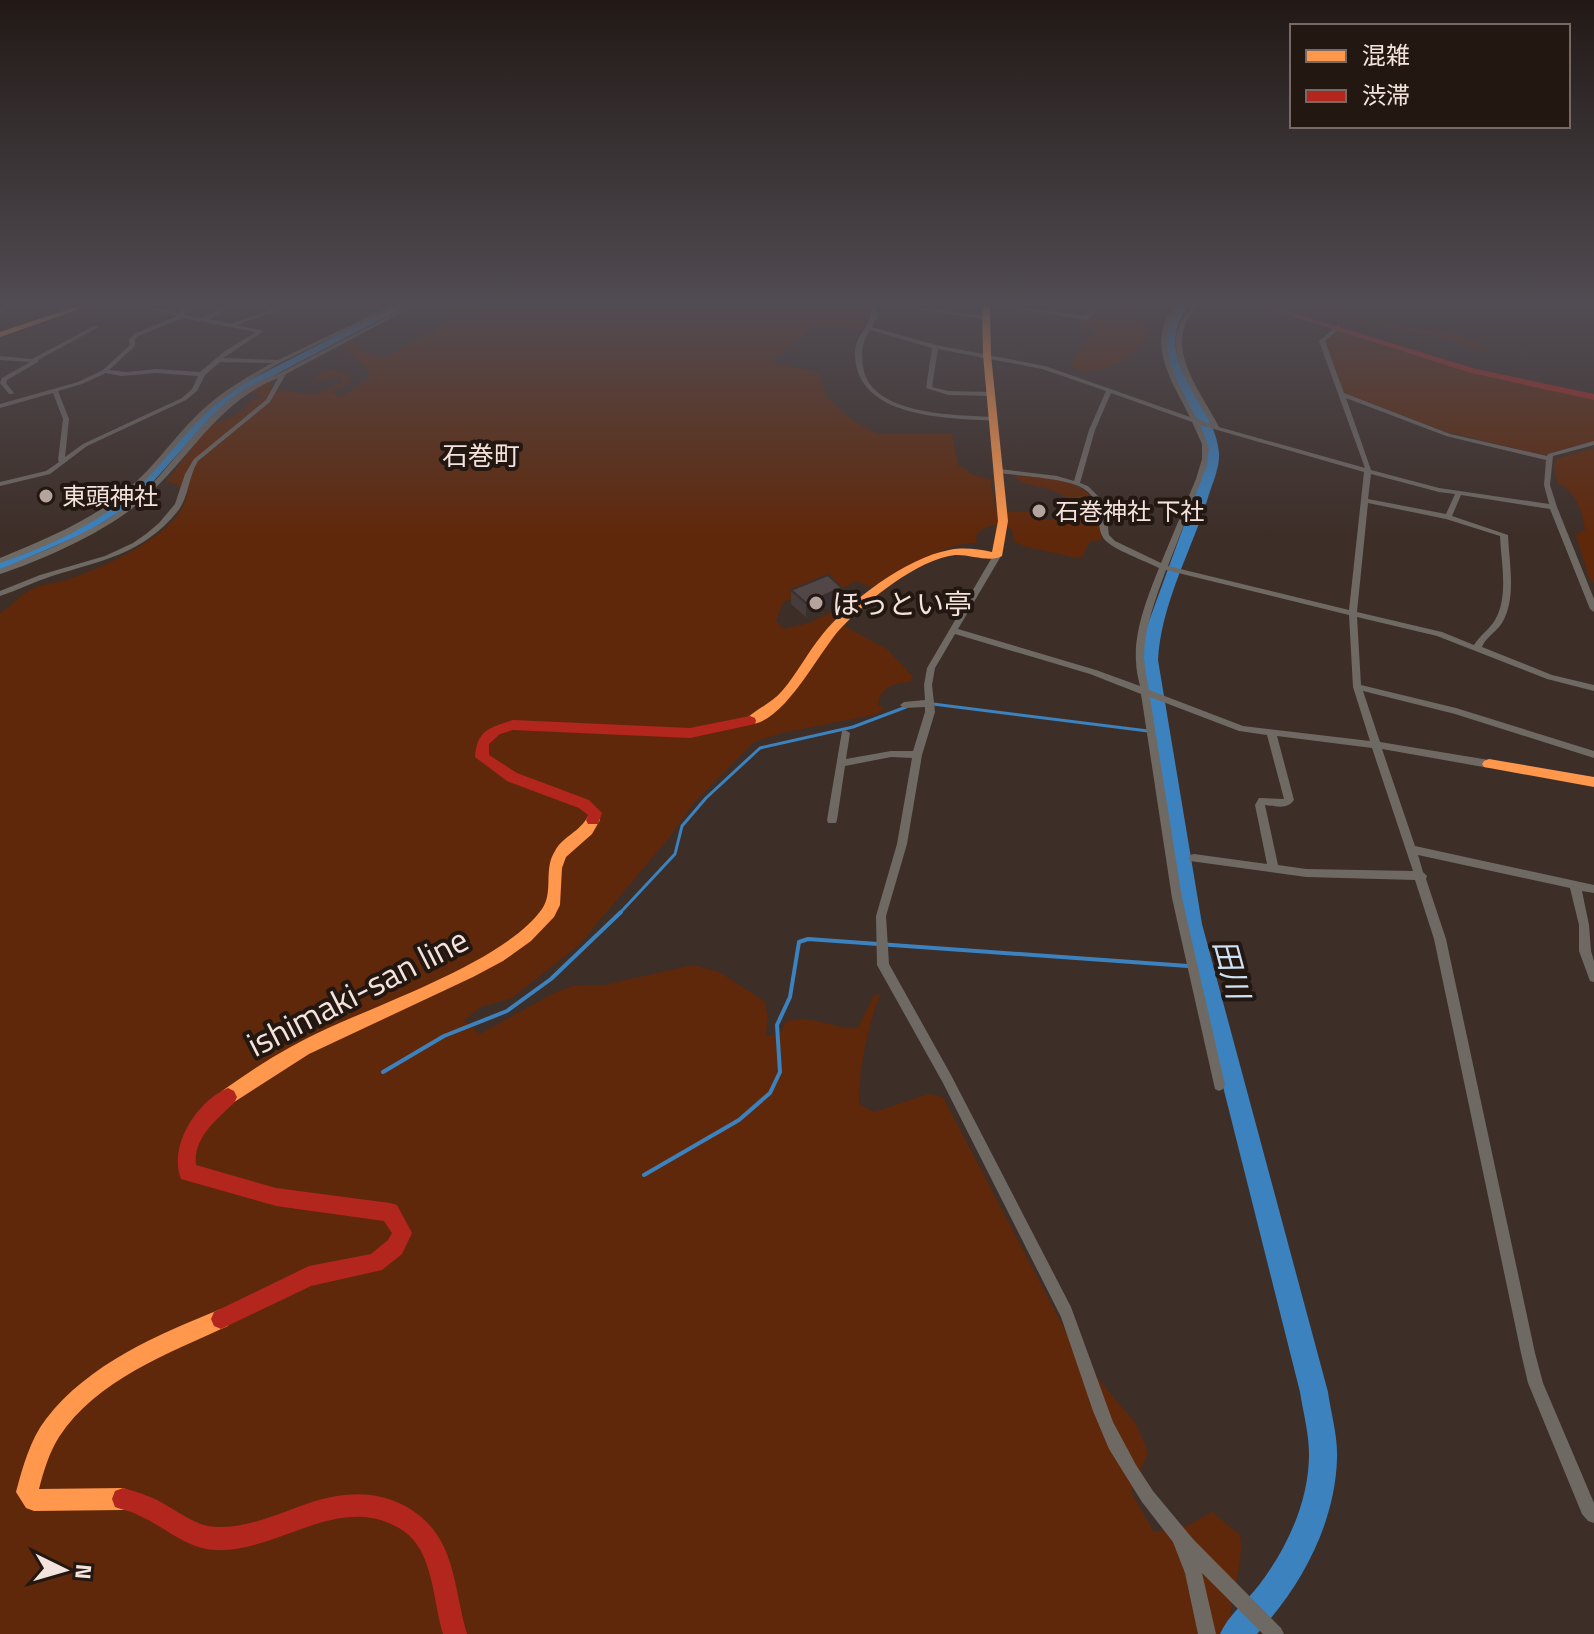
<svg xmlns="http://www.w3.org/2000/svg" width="1594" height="1634" font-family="'Titillium Web','Noto Sans JP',sans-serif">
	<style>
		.green { fill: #60280a }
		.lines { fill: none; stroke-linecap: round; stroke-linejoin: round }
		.stream-far1 { stroke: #3b82be; stroke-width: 3 }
		.stream { stroke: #3b82be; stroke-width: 4 }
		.river { fill: #3b82be; fill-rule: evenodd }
		.street { fill: #6f6964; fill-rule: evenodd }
		.slow { fill: #ff974d; fill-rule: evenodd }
		.jam { fill: #b3261e; fill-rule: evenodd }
		.wall { fill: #473c3c }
		.shaded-wall { fill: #393131 }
		.building { fill: #524646; stroke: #393131; stroke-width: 2 }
		.poi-dot { fill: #b4a49d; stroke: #231712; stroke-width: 3 }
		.labels { text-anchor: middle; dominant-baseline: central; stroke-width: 8; stroke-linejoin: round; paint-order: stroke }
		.far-poi-label { font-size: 24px; fill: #f4e3dc; stroke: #231712; text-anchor: start }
		.far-quarter-label { font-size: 26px; fill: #f4e3dc; stroke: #231712 }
		.poi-label { font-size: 28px; fill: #f4e3dc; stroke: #231712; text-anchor: start }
		.water-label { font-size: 30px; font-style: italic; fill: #cfe2f4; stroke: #231712 }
		.near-street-label { font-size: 34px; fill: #f4e3dc; stroke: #231712 }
	</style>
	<rect width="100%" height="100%" fill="#3d2e28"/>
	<path class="green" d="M484 306H870V318L858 332 816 325 770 362 818 372 827 397 852 420 878 434H952L958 466 966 468 968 473 991 480 994 505 999 512H1034L1044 520 1085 517 1086 508C1080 503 1053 490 1045 488 1034 485 1023 486 1015 477L1022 475C1048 479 1086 479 1098 507 1102 516 1101 529 1102 540L1090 541 1083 555 1078 558 1026 547 1014 541 1012 529C999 524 986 523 976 536L977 543C947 541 904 571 878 585L870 587 856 581 839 590 826 587 783 602 776 621 784 629 809 623 844 606 849 608 835 621 887 649 913 677 910 682C895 682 880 688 878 705L884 708 877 714 782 733 754 742 693 804 668 839 579 945 512 998 481 1007 464 1020 480 1034 554 993 573 986 604 985 693 965 719 972 764 1001 768 1015 766 1036 780 1034 785 1022C810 1012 832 1030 858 1028L874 995H880C867 1028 859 1069 859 1104L874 1112 928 1094 943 1097 1078 1355 1136 1424 1148 1452 1131 1492 1154 1532 1187 1526 1212 1512 1240 1535C1245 1567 1229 1591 1231 1623L1248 1634H1259H0V613C11 607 19 596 30 590 43 583 59 583 72 578 105 566 188 531 187 490L167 481 209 426 230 418 244 410 248 402 264 396 248 392 271 381V389L314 395 340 384 342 376 313 381C326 366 334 369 350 375L349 383 332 392 339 397C353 392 357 384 370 379L366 367 343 348 349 342 357 341 355 346 376 356 389 355 446 324 448 317C459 311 472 312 484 306Z
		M1311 306C1334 306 1349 316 1370 322 1401 330 1469 327 1488 352L1439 337 1358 322Z
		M1099 315 1136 320 1150 329C1140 355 1097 383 1070 365L1086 341 1096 332 1081 325 1079 319H1094Z
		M1343 330 1452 366 1594 399V441L1542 455 1444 431 1344 393 1325 342 1337 331Z
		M1594 448V583L1589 578 1576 534 1585 530C1582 511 1576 492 1558 483L1554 467 1556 459Z"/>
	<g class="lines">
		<path class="stream-far1" d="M933 704 1148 731
			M619 914 675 854 682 826 706 798 760 748 853 727 906 707"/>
		<path class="stream" d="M383 1072 444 1036 507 1011 551 979 621 912
			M644 1175 739 1120 770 1093 780 1072 777 1025 790 997 799 942 808 939 1188 966"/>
		<path class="river" d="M394 306H406L252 387 211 417 134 503 87 532 0 570V561L77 526 124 497 203 413 244 383Z
			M1179 306H1189C1147 360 1215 399 1219 453 1220 469 1211 486 1207 501 1190 553 1161 605 1158 660L1202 924 1328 1392C1331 1414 1338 1436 1337 1459 1335 1524 1301 1587 1257 1634H1220C1228 1615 1246 1602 1259 1585 1287 1548 1309 1502 1309 1454 1309 1433 1303 1412 1300 1392L1182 924 1142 660 1145 632 1206 465C1211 406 1135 361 1179 306Z"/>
		<path class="street" d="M8 306H15L0 312V308Z
			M144 306H150L180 314 181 306H185V315L203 318 227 306H232L209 319 231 324 282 306H288V307L236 325 264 331 223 358 278 360 391 306H397C380 317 360 324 342 333 301 352 260 371 224 398 191 423 168 458 139 487 104 521 46 548 0 563V558C45 539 92 521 129 488 154 467 173 439 196 416 218 394 245 378 272 363L220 362 205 375 197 391 186 400 87 446 50 474 0 486V482L46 471 59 462 58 460 63 419 53 393 0 408V404L78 382 103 370 130 345 129 339 134 334 177 316 144 307ZM183 318 256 332 225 351 200 372 156 369 127 372 109 370 135 346V339L138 336ZM106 373 121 376 156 373 198 376 192 389 182 398 83 444 65 457 69 419 58 391 82 384Z
			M408 306H414L286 374 270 402 198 461C188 477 189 498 177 512 143 554 100 561 52 576 34 582 18 590 0 596V591L40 575 105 556 133 543 146 534 159 523 175 504 185 474 194 459 266 400 278 378C219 401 192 455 147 496 112 529 46 559 0 574V569C48 549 101 530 141 495 175 463 200 420 239 393 254 382 272 377 288 369 328 348 368 327 408 306Z
			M871 306H876L877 317 872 327 936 345 1045 366 1190 417C1176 389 1152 354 1165 322 1167 316 1171 311 1175 306H1179C1175 315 1168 324 1167 335 1164 365 1185 394 1197 419L1211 424C1196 394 1163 356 1181 321 1184 316 1189 311 1193 306H1197C1194 310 1189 316 1187 321 1169 355 1204 397 1219 427L1365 468 1319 341 1338 325 1340 326V328L1325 341 1344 393 1450 434 1547 456 1548 454 1594 441V445L1553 456 1550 485 1557 507 1594 599V612L1590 609 1550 509 1461 495 1452 516 1508 535C1509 562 1517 598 1502 623 1496 632 1486 637 1482 647L1552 675 1594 685V691L1547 679 1437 636 1357 617 1361 685 1456 708 1594 751V758L1455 714 1363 691 1380 742 1489 760 1494 764 1489 768 1382 749 1415 846 1594 885V893L1582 891 1589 925 1591 951 1594 961V982L1590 981 1579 951V925L1570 888 1418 855 1423 872 1427 876 1426 879 1446 939 1535 1353 1543 1383 1594 1503V1523L1588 1521 1582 1514 1528 1383 1521 1353 1434 939 1415 880 1306 877 1190 861 1189 858 1190 855 1194 854 1267 864 1255 805 1259 798 1284 799 1267 735 1239 731 1150 697 1182 898 1225 1085 1223 1089 1219 1091 1215 1089 1172 898 1141 694 1090 674 955 634 935 668 932 685 935 712 922 755 907 844 886 916 889 964 951 1075 1071 1307 1113 1422 1136 1465 1153 1491 1193 1539 1281 1628 1284 1634H1263L1202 1573 1216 1634H1198L1185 1573 1173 1542 1142 1502 1109 1449 1093 1411 1061 1317 943 1083 877 965 876 916 897 844 912 758 891 757 845 766 837 820 836 823H828L827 820 842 731 845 730 850 733 846 759 891 751H913L925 712V707L904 708 900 705 904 702 925 700 924 685 927 668 994 554H997L1001 556 958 629 1096 670 1140 686C1138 678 1136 669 1136 661 1134 630 1148 596 1159 568 1146 561 1113 550 1104 539 1093 523 1107 505 1084 489 1068 478 1020 476 999 473L996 471 999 469 1057 476 1074 481 1089 430 1106 391 1042 369 938 349 932 387 948 391 991 392 994 394 991 396 948 395 926 388 932 348 870 330C862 343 861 351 863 366 869 416 957 415 994 417L997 419 994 421C947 418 853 419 855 351 856 333 874 325 871 306ZM1111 393 1192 422 1202 444V459L1196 479 1161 563 1115 541 1109 535 1105 503 1088 486 1080 483 1095 430ZM1346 398 1446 436 1546 460 1544 485 1549 504 1439 488 1371 470ZM1200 425 1364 472 1349 610 1168 566 1207 465 1209 448ZM1371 474 1439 492 1455 494 1446 514 1368 499ZM1368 503 1446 519 1500 536C1501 562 1509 596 1495 620 1490 629 1480 635 1474 645L1442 632 1357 612ZM1166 570 1349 615 1353 687 1370 741 1243 726 1149 690C1147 680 1145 669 1144 658 1144 628 1156 598 1166 570ZM1277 736 1372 748 1413 871 1306 869 1278 865 1265 805C1276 806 1287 810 1294 800Z
			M897 306H909L989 317 986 319Z
			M999 306H1010L1086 316 1092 306H1097L1091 318 1088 320Z
			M94 326 99 327 38 360V362L7 380 6 383 14 393 13 394H9L0 383 2 378 30 362 0 360V356L32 359Z"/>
		<path class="slow" d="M78 306H88L0 337V332Z
			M982 306H990L991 355 1008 521 1002 556C991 563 969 554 955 555 918 559 867 601 842 627 819 650 782 730 745 724L744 721C754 710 771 704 782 691 797 674 807 653 822 635 849 601 906 558 949 550 963 547 978 549 992 552L998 521 983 355Z
			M1489 759 1594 777V787L1484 767 1482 764 1484 761Z
			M593 815 598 816 600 820 592 834 566 857 562 868 560 905 554 917 531 941 503 961 473 977 309 1054 228 1106 222 1103 219 1097 222 1091C255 1067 289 1046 326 1029 384 1002 506 960 542 909 554 892 543 869 555 851 563 836 580 832 588 816Z
			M221 1309 228 1312 231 1319 228 1326C169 1353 96 1380 59 1437 49 1453 44 1470 39 1489L123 1488 131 1491 134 1499 131 1507 123 1510 34 1511 26 1508 16 1492C23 1466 30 1440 46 1419 88 1364 159 1334 221 1309Z"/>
		<path class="jam" d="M1260 306H1270L1476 369 1594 394V400L1471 373Z
			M750 716 755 718 756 721 755 724 690 738 513 730 500 734 489 744V755L517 773 589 800 602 813 598 824H588L586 820 588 815 579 808 507 781 475 757C477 730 489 728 513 720L690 728Z
			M228 1088 234 1091 237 1097 234 1103C216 1120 193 1138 196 1165L276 1188 390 1203 397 1205 412 1233 402 1254 382 1270 311 1286 221 1329 214 1326 211 1319 214 1312 309 1266 371 1254 388 1240 392 1233 384 1221 276 1206 181 1179C168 1146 197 1101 228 1088Z
			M123 1488C135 1491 146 1495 157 1500 177 1510 195 1527 218 1527 250 1528 282 1512 312 1502 343 1493 371 1490 401 1504 456 1531 452 1582 467 1634H443C435 1607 434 1576 421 1551 415 1540 406 1531 395 1526 335 1495 276 1553 216 1550 186 1549 164 1526 138 1515 131 1511 123 1510 115 1507L112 1499 115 1491Z"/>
	</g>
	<path class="wall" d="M842 588 841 601 806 617 791 604V590Z"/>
	<path class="shaded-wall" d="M842 588 841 601 806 617V603Z"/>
	<path class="building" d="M828 575 842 588 806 603 791 590Z"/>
	<linearGradient id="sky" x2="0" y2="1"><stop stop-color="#221916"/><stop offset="0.57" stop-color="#514c53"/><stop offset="1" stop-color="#514c53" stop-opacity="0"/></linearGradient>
	<rect width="1594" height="534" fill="url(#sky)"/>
	<g class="poi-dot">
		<circle cx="46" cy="496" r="8"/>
		<circle cx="1039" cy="511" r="8"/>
		<circle cx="816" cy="603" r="8"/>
	</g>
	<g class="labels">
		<g class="far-poi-label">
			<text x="62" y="496">東頭神社</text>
			<text x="1055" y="511">石巻神社 下社</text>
		</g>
		<g class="far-quarter-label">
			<text x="481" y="455">石巻町</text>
		</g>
		<g class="poi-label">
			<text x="832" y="603">ほっとい亭</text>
		</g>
		<g class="water-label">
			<text transform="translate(1232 969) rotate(75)">田川</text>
		</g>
		<g class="near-street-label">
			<text transform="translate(357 991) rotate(-27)">ishimaki-san line</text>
		</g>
	</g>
	<rect x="1290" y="24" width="280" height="104" fill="#231712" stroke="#776963" stroke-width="2"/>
	<rect x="1306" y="50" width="40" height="12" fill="#ff974d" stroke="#776963" stroke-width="2"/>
	<text x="1362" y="64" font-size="24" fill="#f4e3dc">混雑</text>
	<rect x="1306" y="90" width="40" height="12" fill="#b3261e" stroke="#776963" stroke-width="2"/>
	<text x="1362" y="104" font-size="24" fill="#f4e3dc">渋滞</text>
	<g transform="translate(64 1570) rotate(95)" stroke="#231712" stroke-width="6" paint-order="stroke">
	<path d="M0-6L14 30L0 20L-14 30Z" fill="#f4e3dc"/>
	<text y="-12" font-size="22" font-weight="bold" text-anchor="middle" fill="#f4e3dc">N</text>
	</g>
</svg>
